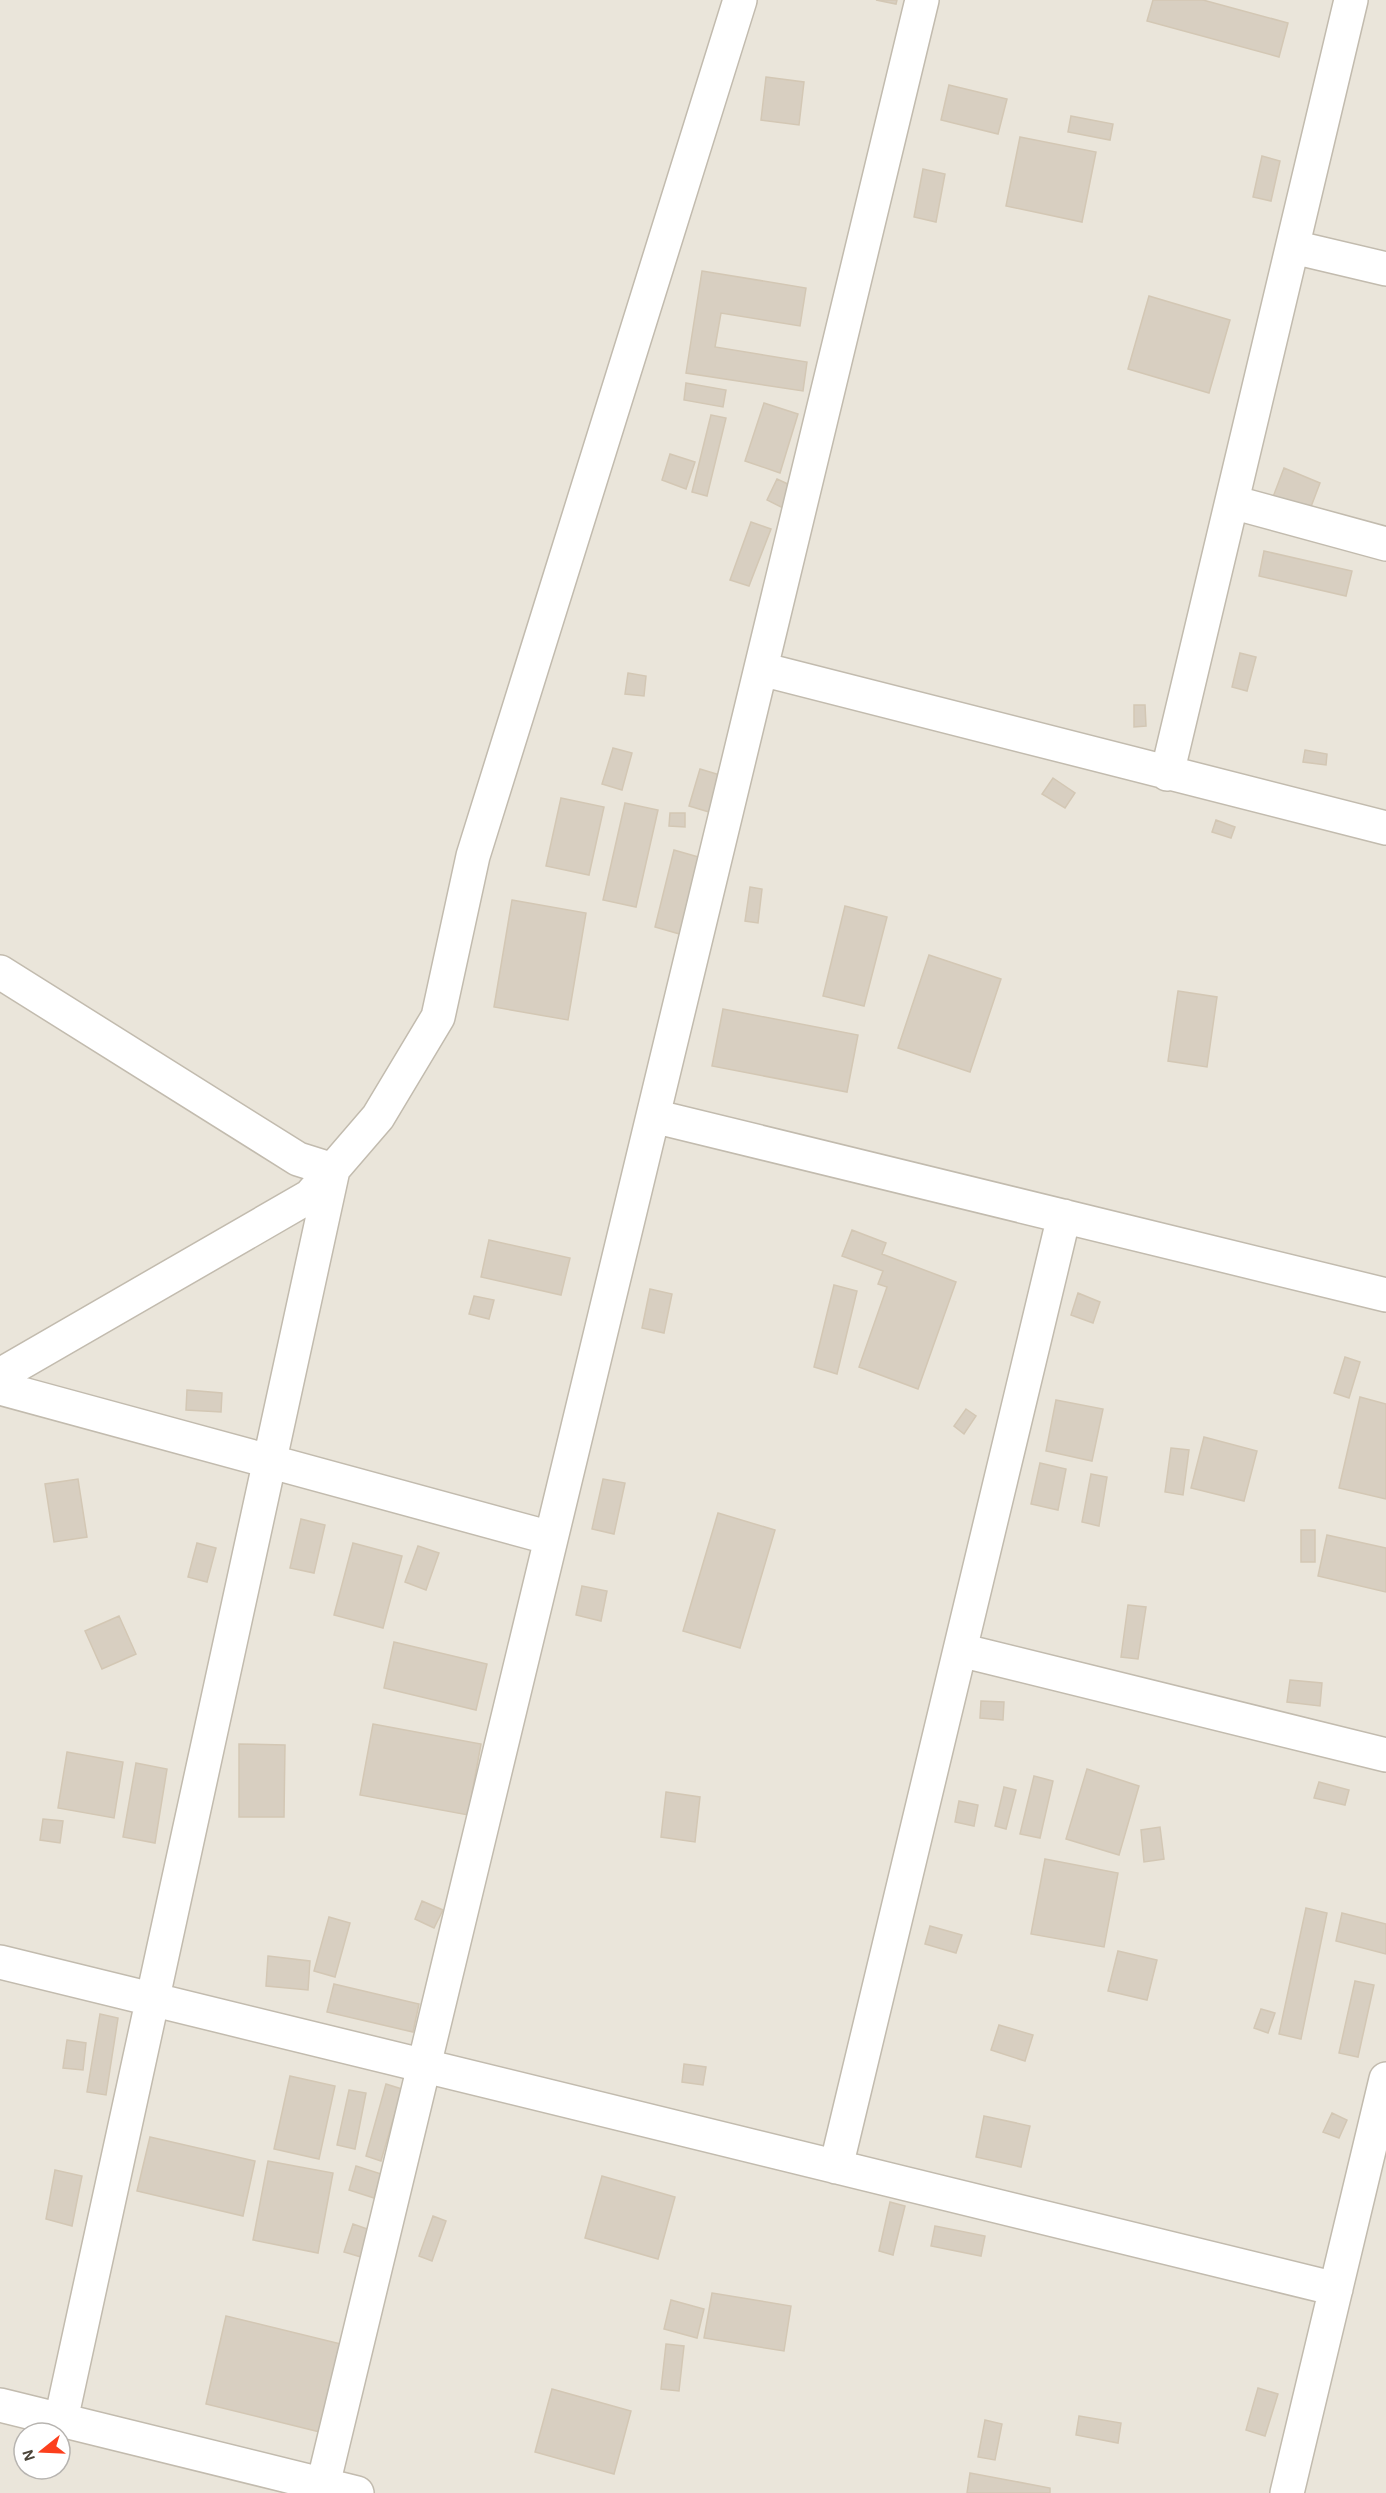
<svg xmlns="http://www.w3.org/2000/svg" width="1386" height="2493" font-family="'Alegreya Sans',sans-serif">
	<style>
		.residential { fill: #eae5da; fill-rule: evenodd }
		.building { fill: #d8cfc1; stroke: #d3c7b4; stroke-width: 1.5 }
		.lines { fill: none; stroke-linecap: round; stroke-linejoin: round }
		.minor-casing { stroke: #c2bbae; stroke-width: 36 }
		.minor { stroke: #fff; stroke-width: 33 }
	</style>
	<rect width="100%" height="100%" fill="#f6f3ec"/>
	<path class="residential" d="M0 0H1386V2493H0ZM24 2433H60V2469H24Z"/>
	<path class="building" d="M876 0H897L896 4Z
		M1153 0H1203L1288 23 1279 57 1147 21Z
		M766 77 804 82 799 125 761 120Z
		M949 85 1007 99 998 134 941 120Z
		M1071 116 1113 124 1110 140 1068 132Z
		M1020 137 1096 152 1082 222 1006 206Z
		M1262 156 1280 161 1271 201 1253 197Z
		M923 169 945 174 936 222 914 217Z
		M702 271 806 288 800 326 721 313 715 347 807 362 803 391 686 373Z
		M1149 296 1230 320 1209 393 1128 369Z
		M686 383 726 390 723 407 684 400Z
		M764 403 798 414 780 473 745 461Z
		M711 415 726 418 707 496 692 492Z
		M670 454 695 462 686 489 662 480Z
		M1284 468 1320 483 1309 512 1273 497Z
		M777 479 792 486 783 508 767 500Z
		M751 522 771 529 749 586 730 580Z
		M1264 551 1352 571 1346 596 1259 576Z
		M1240 653 1256 657 1247 691 1232 687Z
		M628 673 646 676 644 696 625 694Z
		M1134 705H1145L1146 726 1134 727Z
		M613 748 632 753 622 790 602 784Z
		M1305 750 1327 754 1326 765 1303 762Z
		M700 769 720 775 709 812 689 806Z
		M1053 778 1075 793 1065 808 1042 794Z
		M561 798 604 807 589 875 546 866Z
		M625 803 658 810 636 907 603 900Z
		M670 813H685V827L669 826Z
		M1216 820 1235 827 1231 838 1212 832Z
		M674 850 702 858 683 935 655 927Z
		M750 887 762 889 758 923 745 921Z
		M512 900 586 913 568 1020 494 1007Z
		M845 906 887 917 864 1006 823 996Z
		M929 955 1001 979 970 1072 898 1048Z
		M1178 991 1217 997 1207 1067 1168 1061Z
		M723 1009 858 1035 847 1092 712 1066Z
		M852 1230 886 1243 882 1254 956 1282 918 1389 859 1367 887 1287 878 1284 883 1271 842 1256Z
		M489 1240 570 1258 561 1295 481 1277Z
		M834 1285 857 1291 837 1374 814 1367Z
		M650 1289 672 1294 664 1333 642 1328Z
		M1078 1293 1100 1302 1093 1323 1071 1315Z
		M474 1296 494 1300 489 1319 469 1314Z
		M1345 1357 1360 1362 1349 1398 1334 1393Z
		M187 1390 222 1393 221 1412 186 1410Z
		M1360 1397 1386 1404V1499L1339 1488Z
		M1056 1400 1103 1409 1092 1461 1046 1451Z
		M966 1409 976 1416 964 1434 954 1426Z
		M1204 1437 1257 1451 1244 1501 1191 1488Z
		M1171 1448 1189 1450 1183 1495 1165 1492Z
		M1040 1463 1066 1469 1058 1510 1031 1504Z
		M1091 1474 1107 1477 1099 1526 1082 1522Z
		M78 1479 87 1537 54 1542 45 1484Z
		M603 1479 625 1483 614 1534 592 1529Z
		M718 1513 775 1530 740 1648 683 1631Z
		M301 1519 325 1525 314 1573 290 1568Z
		M1301 1530H1315V1562H1301Z
		M1327 1535 1386 1548V1592L1318 1576Z
		M197 1543 216 1548 207 1582 188 1577Z
		M353 1543 402 1556 383 1628 334 1615Z
		M418 1546 439 1553 426 1590 405 1582Z
		M582 1586 607 1591 601 1621 576 1615Z
		M1128 1605 1146 1607 1138 1659 1121 1657Z
		M119 1616 136 1654 102 1669 85 1631Z
		M394 1642 487 1664 476 1710 384 1688Z
		M1290 1680 1322 1683 1320 1706 1287 1702Z
		M981 1701 1004 1702 1003 1720 980 1718Z
		M373 1724 481 1744 468 1815 360 1795Z
		M239 1744 285 1745 284 1817H239Z
		M67 1752 123 1762 114 1818 58 1808Z
		M136 1763 167 1769 155 1843 123 1837Z
		M1087 1769 1139 1786 1119 1855 1066 1839Z
		M1034 1776 1053 1781 1040 1838 1020 1834Z
		M1319 1782 1349 1790 1345 1805 1314 1798Z
		M1004 1787 1016 1790 1006 1829 995 1826Z
		M666 1792 700 1797 695 1842 661 1837Z
		M959 1801 978 1805 974 1826 955 1822Z
		M43 1819 63 1821 60 1843 40 1840Z
		M1160 1827 1164 1859 1144 1862 1141 1830Z
		M1045 1859 1118 1873 1104 1947 1031 1934Z
		M422 1901 443 1910 434 1928 415 1919Z
		M1306 1908 1327 1913 1301 2039 1279 2034Z
		M1342 1913 1386 1924V1954L1336 1941Z
		M329 1917 350 1923 335 1977 314 1971Z
		M930 1926 962 1935 956 1953 925 1944Z
		M1118 1951 1157 1960 1147 2000 1108 1991Z
		M268 1956 310 1961 308 1990 266 1986Z
		M1355 1981 1374 1985 1358 2057 1339 2053Z
		M334 1984 419 2004 413 2032 327 2012Z
		M1261 2009 1275 2013 1268 2033 1254 2028Z
		M100 2014 118 2018 106 2095 87 2092Z
		M999 2025 1033 2035 1025 2061 991 2050Z
		M67 2040 86 2043 83 2070 63 2068Z
		M684 2064 706 2067 703 2085 682 2082Z
		M290 2076 335 2086 319 2159 274 2149Z
		M386 2084 402 2089 381 2161 366 2156Z
		M349 2090 366 2093 355 2149 337 2145Z
		M1332 2113 1347 2120 1339 2138 1323 2132Z
		M984 2116 1030 2126 1021 2167 976 2157Z
		M150 2137 255 2161 243 2216 137 2191Z
		M268 2161 333 2173 318 2253 253 2240Z
		M356 2166 381 2174 374 2198 349 2190Z
		M55 2170 82 2176 72 2226 46 2219Z
		M602 2176 675 2197 658 2259 585 2238Z
		M890 2202 905 2206 893 2255 879 2251Z
		M433 2216 446 2221 432 2261 419 2256Z
		M353 2224 370 2230 361 2257 344 2252Z
		M935 2226 985 2236 981 2256 931 2246Z
		M712 2293 791 2306 784 2351 704 2338Z
		M671 2300 704 2309 697 2338 664 2329Z
		M226 2316 345 2345 324 2433 206 2404Z
		M666 2344 684 2346 679 2391 661 2389Z
		M1258 2388 1278 2394 1265 2436 1246 2430Z
		M552 2389 631 2411 614 2474 535 2452Z
		M1079 2416 1121 2423 1118 2443 1076 2435Z
		M985 2420 1002 2424 995 2460 978 2457Z
		M970 2473 1050 2488V2493H967Z"/>
	<g class="lines">
		<g class="minor-casing">
			<path id="minor" d="M1293 247 1386 269
				M1232 502 1386 544
				M761 669 1386 828
				M1167 774 1351 0
				M0 972 298 1159 333 1170 61 2420
				M653 1116 1386 1295
				M0 1375 310 1196 378 1117 438 1017 473 856 740 0
				M0 1388 551 1538
				M960 1650 1386 1755
				M0 1962 1336 2289
				M836 2167 1064 1216
				M0 2405 357 2493
				M321 2493 922 0
				M1287 2493 1386 2079"/>
		</g>
		<use href="#minor" class="minor"/>
	</g>
	<g transform="translate(42 2451) rotate(252)"><circle r="28" fill="#ffffff" stroke="#b7b4b0" stroke-width="1.5"/>
	<path d="M0-4.5L10 22L0 15L-10 22Z" fill="#fc3f1d"/>
	<text y="-9" font-size="16" font-weight="bold" text-anchor="middle" fill="#4b4439">N</text>
	</g>
</svg>
